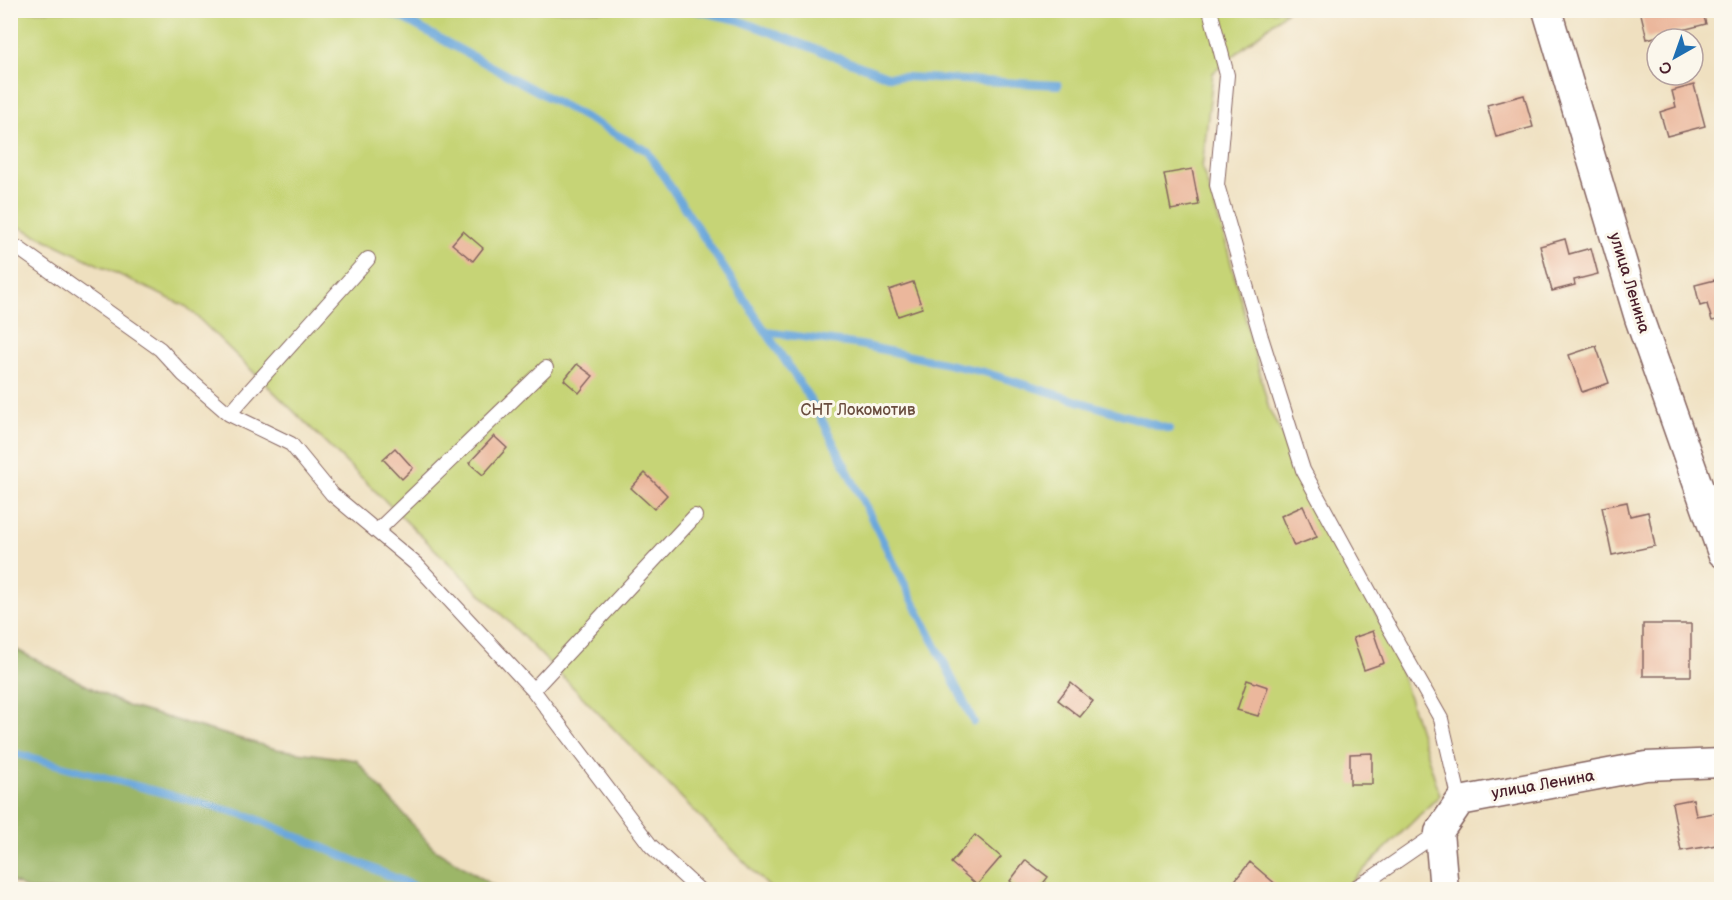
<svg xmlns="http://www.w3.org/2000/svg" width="1732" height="900" font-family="'Balsamiq Sans',sans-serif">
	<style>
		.green { fill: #c6d476; stroke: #887a50; stroke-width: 1.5 }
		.forest { fill: #9cb667; stroke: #736a49; stroke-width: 1.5 }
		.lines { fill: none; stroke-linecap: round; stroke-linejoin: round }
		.stream { stroke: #6ba7dc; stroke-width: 8 }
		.building { fill: #ebb79c }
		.service-casing { stroke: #84635f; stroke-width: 16 }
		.minor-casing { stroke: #84635f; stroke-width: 31 }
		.service { stroke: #fff; stroke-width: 14 }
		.minor { stroke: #fff; stroke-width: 28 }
		.labels { text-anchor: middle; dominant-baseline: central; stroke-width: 6; stroke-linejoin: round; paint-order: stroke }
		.street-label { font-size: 16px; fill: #4a1f2b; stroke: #fbf7ec }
		.park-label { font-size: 16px; fill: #694c3e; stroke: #fbf7ec }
	</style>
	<rect width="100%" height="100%" fill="#fbf7ec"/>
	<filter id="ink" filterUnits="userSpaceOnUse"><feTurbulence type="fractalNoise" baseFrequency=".0167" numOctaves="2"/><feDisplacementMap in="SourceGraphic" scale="12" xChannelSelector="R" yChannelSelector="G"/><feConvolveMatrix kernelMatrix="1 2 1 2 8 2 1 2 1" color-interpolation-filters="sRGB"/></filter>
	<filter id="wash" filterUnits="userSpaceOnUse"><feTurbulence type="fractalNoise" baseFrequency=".008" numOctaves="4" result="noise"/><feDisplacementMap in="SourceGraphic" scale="24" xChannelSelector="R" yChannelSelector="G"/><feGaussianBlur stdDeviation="1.35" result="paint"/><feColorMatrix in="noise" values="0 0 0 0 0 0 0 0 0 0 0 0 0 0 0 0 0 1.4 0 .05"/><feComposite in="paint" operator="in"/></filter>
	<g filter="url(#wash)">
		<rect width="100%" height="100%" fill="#efe0c0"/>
		<path class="green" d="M10 11H1287L1213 73 1202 168 1224 236 1269 409 1393 647 1440 795 1344 889H771L502 615 187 307 11 223Z"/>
		<path class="forest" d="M11 647 127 706 276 749 356 760 433 848 499 889 30 890 11 881Z"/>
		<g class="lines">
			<path class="stream" d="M378 10 402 18 647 151 816 408 974 722
				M693 10 738 20 887 76 1058 85
				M402 18 433 10
				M766 332 861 345 984 372 1169 429
				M10 752 249 816 423 890"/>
		</g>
		<g id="blocks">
			<path class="building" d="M1640 10H1702L1706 24 1647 39Z
				M1694 85 1705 126 1667 136 1660 112 1676 107 1672 91Z
				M1524 95 1533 127 1496 137 1487 105Z
				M1192 169 1199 205 1171 210 1164 174Z
				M463 231 483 248 473 261 452 244Z
				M1565 239 1569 254 1591 248 1598 274 1574 280 1575 285 1552 291 1540 246Z
				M1719 279 1722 290V319L1712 321 1707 304 1700 306 1695 285Z
				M913 282 922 308 898 316 889 290Z
				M1596 346 1609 383 1582 392 1569 355Z
				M577 364 593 376 579 393 564 380Z
				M494 436 507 448 483 475 469 463Z
				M395 448 413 468 402 479 383 459Z
				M645 473 667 495 654 509 631 488Z
				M1627 502 1630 516 1648 512 1655 546 1612 555 1602 507Z
				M1303 506 1317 537 1294 546 1281 516Z
				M1643 624H1691V676H1643Z
				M1373 631 1384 663 1364 670 1353 638Z
				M1247 680 1268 687 1258 716 1237 710Z
				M1071 683 1093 701 1080 717 1058 700Z
				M1372 753V784H1350V754Z
				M1693 799 1696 816 1721 812 1722 844 1681 851 1672 803Z
				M975 835 1001 857 977 885 951 863Z
				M1026 860 1048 877 1038 890H1020L1010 881Z
				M1250 862 1279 887 1278 890H1239L1232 884Z"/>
		</g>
	</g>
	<g filter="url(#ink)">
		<use href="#blocks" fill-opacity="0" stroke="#84635f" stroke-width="1.5"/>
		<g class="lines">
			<g class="service-casing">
				<path id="service" d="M1210 10 1227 75 1217 185 1261 337 1303 470 1386 622 1441 719 1460 801
					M18 248 160 349 184 375 229 414 291 444 332 494 417 565 533 690 651 846 699 890
					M229 414 368 259
					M377 531 546 368
					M533 690 695 516
					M1351 890 1372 878 1439 832"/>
			</g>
			<g class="minor-casing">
				<path id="minor" d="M1547 10 1639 318 1722 553
					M1444 890 1439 832 1460 801 1646 766 1722 763"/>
			</g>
			<use href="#service" class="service"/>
			<use href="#minor" class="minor"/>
		</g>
	</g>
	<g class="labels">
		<g class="street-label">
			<text transform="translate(1629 283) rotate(73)">улица Ленина</text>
			<text transform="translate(1543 785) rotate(-10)">улица Ленина</text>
		</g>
		<g class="park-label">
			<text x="858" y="410">СНТ Локомотив</text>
		</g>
	</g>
	<rect width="1732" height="900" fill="none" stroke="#fbf7ec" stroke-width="36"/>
	<g transform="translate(1675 57) rotate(220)"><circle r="28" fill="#fbf7ec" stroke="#b4a19f" stroke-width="1.5"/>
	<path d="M0-4.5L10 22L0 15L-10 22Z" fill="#1f6fb2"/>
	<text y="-9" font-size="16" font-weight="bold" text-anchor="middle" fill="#4a1f2b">С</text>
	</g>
</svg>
